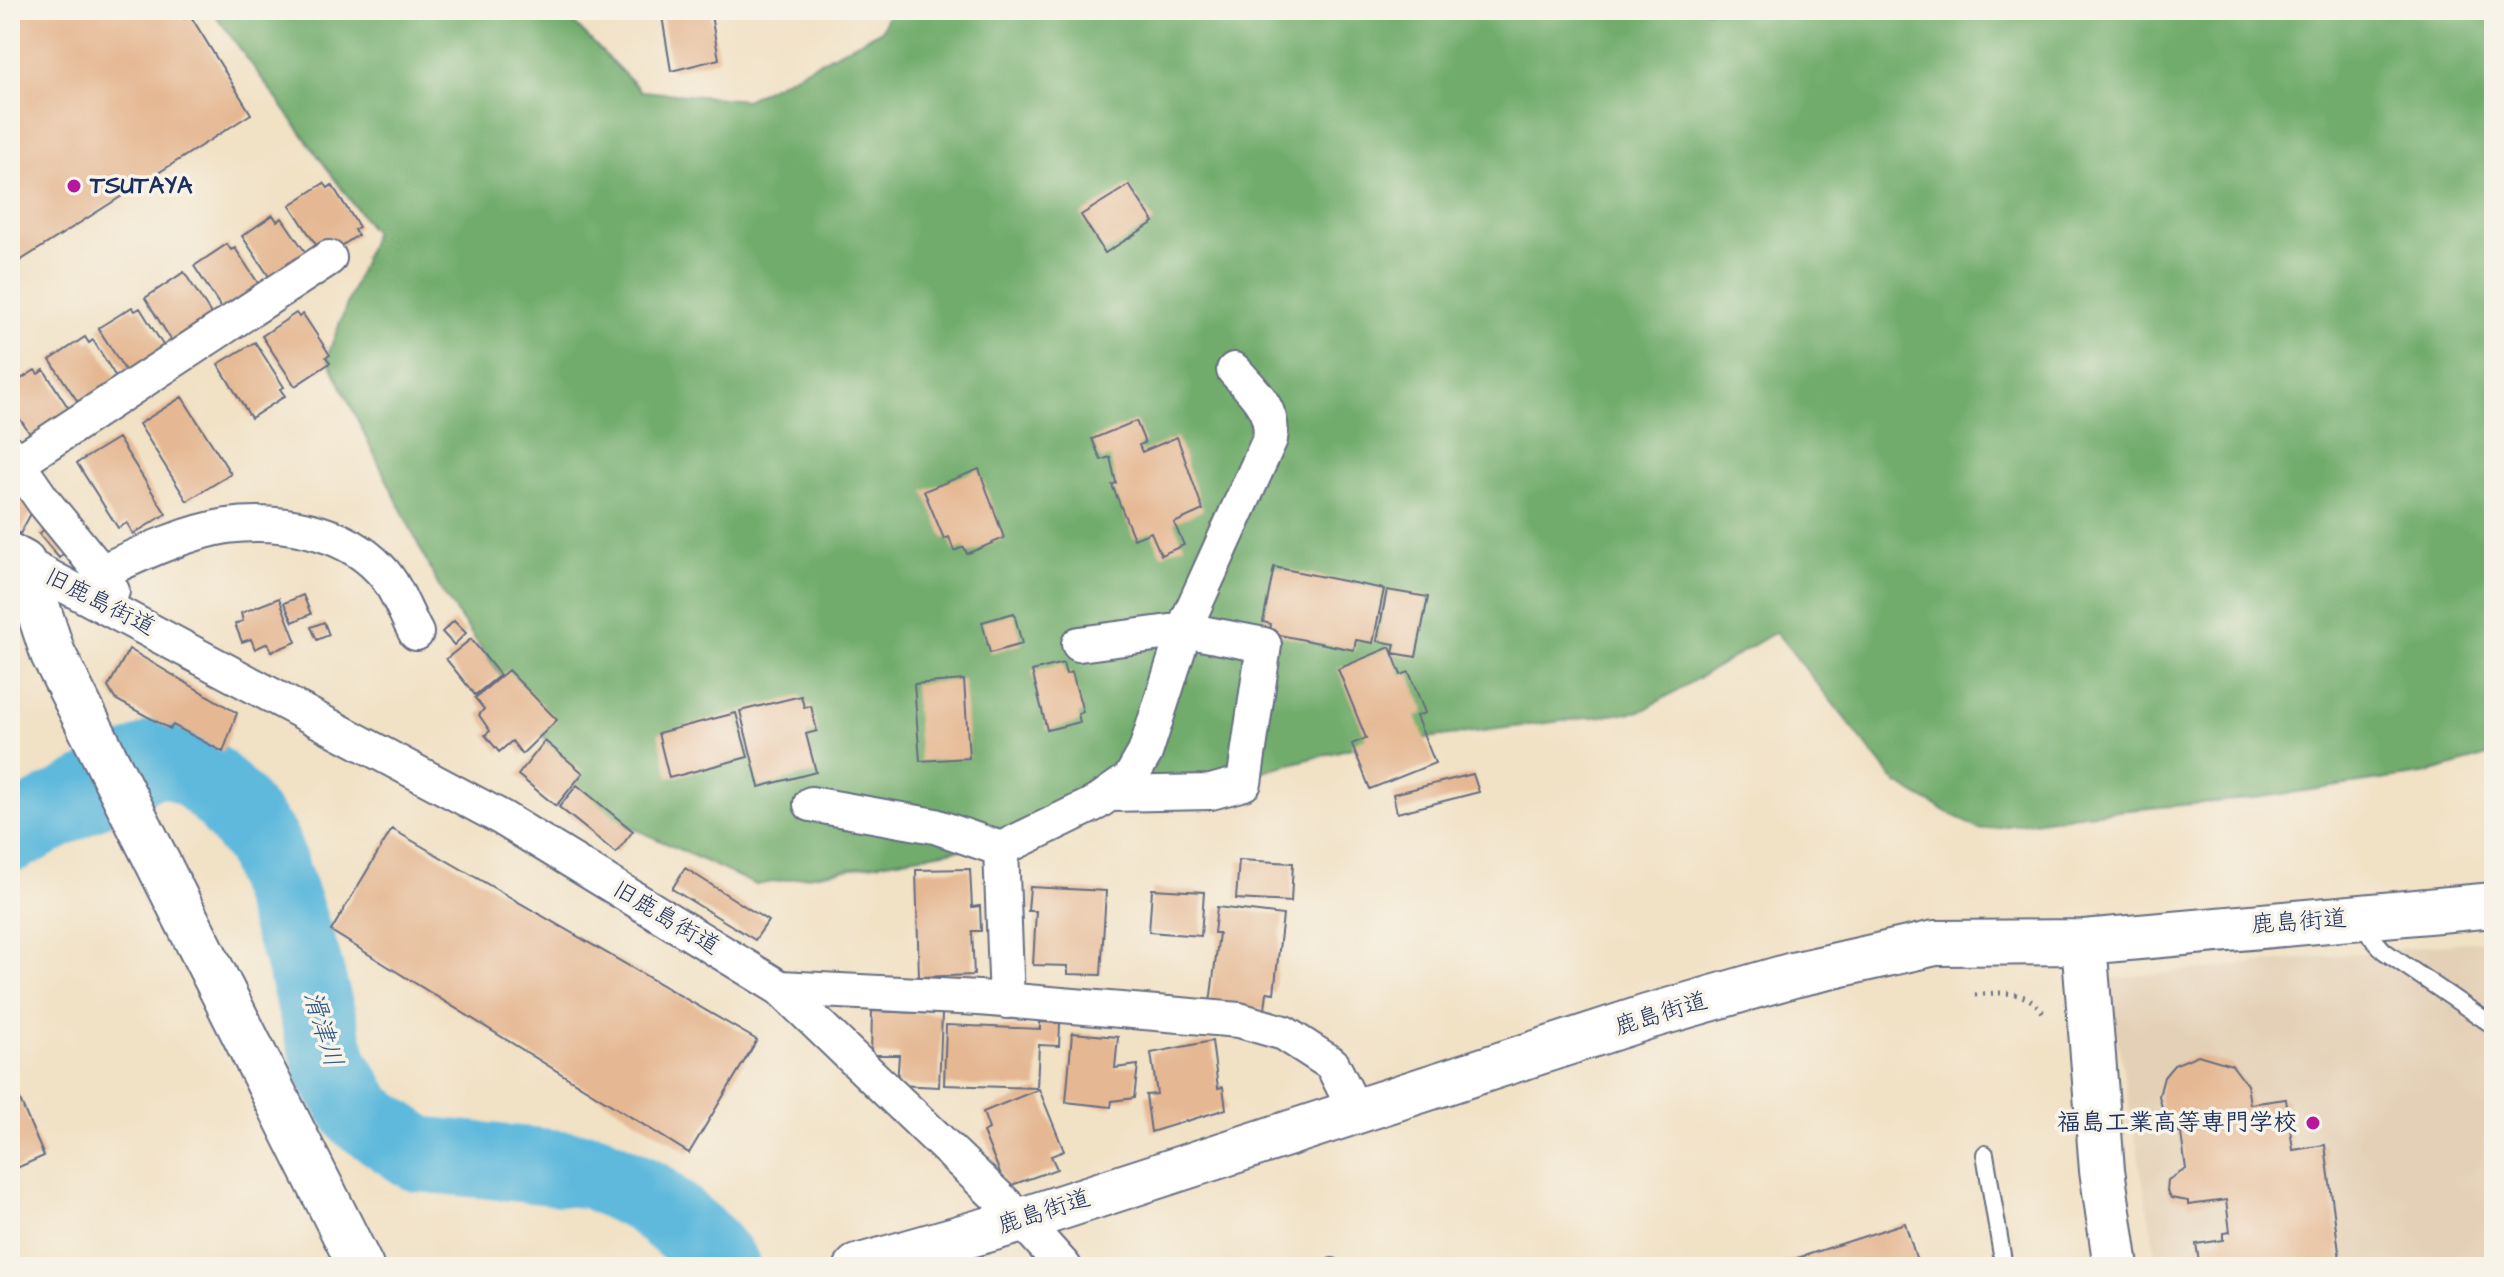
<svg xmlns="http://www.w3.org/2000/svg" width="2504" height="1277" font-family="'Architects Daughter','Klee One',sans-serif">
	<style>
		.built { fill: #e4d0b6 }
		.forest { fill: #71ac6c; stroke: #466e65; stroke-width: 2 }
		.lines { fill: none; stroke-linecap: round; stroke-linejoin: round }
		.river { stroke: #5fb9dc; stroke-width: 76 }
		.building { fill: #e5b893 }
		.lane-casing { stroke: #666d82; stroke-width: 20 }
		.street-casing { stroke: #666d82; stroke-width: 38 }
		.secondary-casing { stroke: #666d82; stroke-width: 48 }
		.path { stroke: #666d82; stroke-width: 5; stroke-dasharray: 2 6; stroke-linecap: butt }
		.lane { stroke: #fff; stroke-width: 16 }
		.street { stroke: #fff; stroke-width: 34 }
		.secondary { stroke: #fff; stroke-width: 44 }
		.poi-dot { fill: #b5179e; stroke: #f7f3e8; stroke-width: 3 }
		.labels { text-anchor: middle; dominant-baseline: central; stroke-width: 7; stroke-linejoin: round; paint-order: stroke }
		.poi-label { font-size: 24px; font-weight: bold; fill: #1b2f5e; stroke: #f7f3e8; text-anchor: start }
		.street-label { font-size: 24px; fill: #1b2f5e; stroke: #f7f3e8 }
		.water-label { font-size: 26px; font-style: italic; fill: #2f5884; stroke: #f7f3e8 }
	</style>
	<rect width="100%" height="100%" fill="#f7f3e8"/>
	<filter id="ink" filterUnits="userSpaceOnUse"><feTurbulence type="fractalNoise" baseFrequency=".0125" numOctaves="2"/><feDisplacementMap in="SourceGraphic" scale="16" xChannelSelector="R" yChannelSelector="G"/><feConvolveMatrix kernelMatrix="1 2 1 2 8 2 1 2 1" color-interpolation-filters="sRGB"/></filter>
	<filter id="wash" filterUnits="userSpaceOnUse"><feTurbulence type="fractalNoise" baseFrequency=".006" numOctaves="4" result="noise"/><feDisplacementMap in="SourceGraphic" scale="32" xChannelSelector="R" yChannelSelector="G"/><feGaussianBlur stdDeviation="1.8" result="paint"/><feColorMatrix in="noise" values="0 0 0 0 0 0 0 0 0 0 0 0 0 0 0 0 0 1.4 0 .05"/><feComposite in="paint" operator="in"/></filter>
	<g filter="url(#wash)">
		<rect width="100%" height="100%" fill="#f1e1c5"/>
		<path class="built" d="M2494 939V1267H2158L2107 979Z"/>
		<path class="forest" d="M212 10H285L290 18 446 10H561L641 91 746 100 882 30 889 10H2494V754L2429 773 2248 799 2085 814 1980 830 1897 784 1776 632 1642 711 1355 747 972 847 756 885 596 811 440 589 327 357 374 233Z"/>
		<g class="lines">
			<path class="river" d="M10 835 156 758 181 763 200 774 229 801 262 843 303 961 332 1069 361 1115 418 1154 593 1171 649 1198 701 1242 722 1267"/>
		</g>
		<g id="blocks">
			<path class="building" d="M10 10H171L184 19 190 15 251 114 15 264 10 257Z
				M661 10H710L719 59 671 71Z
				M324 183 328 188 332 185 359 227 354 230 358 235 324 257 290 205Z
				M1129 185 1154 222 1105 253 1081 215Z
				M273 215 277 221 282 218 310 259 276 287 242 236Z
				M227 244 231 250 235 248 262 289 228 318 194 266Z
				M184 272 215 320 178 351 145 298Z
				M132 307 135 311 140 308 166 350 132 381 98 328Z
				M296 313 299 317 303 314 330 355 326 357 330 363 295 386 262 336Z
				M85 337 89 343 93 340 119 382 84 411 50 360Z
				M255 342 284 387 280 389 285 396 251 418 218 364Z
				M35 370 38 374 44 370 71 412 36 443 10 404V386Z
				M182 397 231 474 187 501 139 424Z
				M1136 421 1145 443 1139 445 1142 452 1177 437 1203 510 1174 523 1184 545 1161 555 1151 532 1134 539 1112 485 1116 483 1110 457 1101 460 1092 439Z
				M118 438 166 514 133 534 127 523 118 528 77 463Z
				M979 469 1004 538 967 554 964 547 954 551 949 537 944 539 924 491Z
				M10 478 23 493 20 499 35 506 20 534 10 529Z
				M49 525 68 549 59 558 39 534Z
				M1274 567 1384 589 1373 643 1356 640 1354 650 1270 633 1271 624 1263 622Z
				M1387 590 1428 597 1416 657 1393 653 1395 644 1377 641Z
				M303 595 311 614 293 622 284 603Z
				M279 598 296 642 271 652 268 643 255 649 251 639 242 642 235 624 243 621 241 613Z
				M1014 613 1022 644 990 653 982 622Z
				M454 621 466 633 454 645 442 632Z
				M324 622 329 635 317 640 311 627Z
				M471 639 500 675 475 695 446 659Z
				M1390 647 1401 675 1409 672 1425 713 1416 716 1435 763 1370 789 1352 744 1366 738 1338 669Z
				M129 649 237 713 223 752 173 725 170 729 115 699 108 687Z
				M1063 663 1066 674 1072 672 1083 712 1078 714 1080 722 1047 730 1032 671Z
				M508 670 557 720 522 754 512 741 499 752 485 735 490 731 479 715 484 709 475 698Z
				M964 680 969 758 920 761 914 684Z
				M801 696 804 707 811 706 817 731 806 734 816 772 759 787 740 711Z
				M736 713 748 757 669 778 658 733Z
				M545 741 583 773 556 806 518 775Z
				M1473 774 1479 792 1397 813 1393 794Z
				M577 785 633 831 616 853 559 807Z
				M392 829 757 1040 689 1153 331 931Z
				M1239 860 1293 863 1291 902 1236 899Z
				M685 868 768 921 755 940 672 889Z
				M970 869 972 907 980 906 981 931H972L974 975 919 977 916 870Z
				M1030 887 1106 891 1101 975 1068 974V966L1033 965 1036 911H1028Z
				M1152 889 1204 892 1201 936 1149 932Z
				M1217 907 1283 915 1274 993 1267 992 1265 1010 1210 1003 1219 933H1214Z
				M872 1011 942 1014 939 1087 897 1085 899 1055H871Z
				M1040 1022 1060 1023 1059 1046 1039 1045 1037 1088 944 1085 946 1025 1040 1029Z
				M1072 1033 1118 1037 1115 1068 1138 1065 1134 1098 1112 1101 1111 1107 1066 1102Z
				M1212 1041 1218 1088 1223 1087 1226 1109 1151 1132 1146 1095 1157 1094 1151 1053Z
				M2198 1055 2232 1065 2247 1085 2250 1104 2286 1099 2293 1150 2325 1145 2341 1267H2200L2196 1244 2223 1240V1233L2230 1232 2226 1200 2188 1205V1201L2171 1198 2167 1191 2168 1180 2186 1169 2181 1134 2165 1119 2159 1096 2164 1077 2174 1065Z
				M10 1077 44 1156 10 1171Z
				M1039 1089 1064 1151 1051 1156 1057 1169 1006 1187 983 1132 989 1129 983 1112Z
				M1905 1223 1919 1267H1773V1266Z"/>
		</g>
	</g>
	<g filter="url(#ink)">
		<use href="#blocks" fill-opacity="0" stroke="#666d82" stroke-width="2"/>
		<g class="lines">
			<g class="lane-casing">
				<path id="lane" d="M2359 923 2384 951 2494 1026
					M1985 1154 2004 1267
					M1332 1267H1333"/>
			</g>
			<g class="street-casing">
				<path id="street" d="M10 453 44 502 101 572 112 591
					M17 463 329 258
					M23 563 502 818 780 988 979 998 1239 1020 1284 1033 1332 1064 1355 1110
					M101 572C140 554 184 533 227 526 278 519 344 530 380 569 396 585 405 613 416 633
					M1079 644 1185 630 1264 645 1244 783 1211 792 1110 794
					M811 804 935 826 1001 849 1096 803 1130 779 1145 753 1187 622 1270 439C1275 410 1253 391 1234 370
					M1001 849 1007 1001
					M780 988 1022 1220 1064 1267"/>
			</g>
			<g class="secondary-casing">
				<path id="secondary" d="M10 556 23 563 53 654 361 1267
					M2084 942 2102 1170 2116 1267
					M857 1267 1022 1220 1647 1017 1793 975 1935 943 2084 942 2494 905"/>
			</g>
			<path class="path" d="M1975 995C2002 992 2030 989 2045 1016"/>
			<use href="#lane" class="lane"/>
			<use href="#street" class="street"/>
			<use href="#secondary" class="secondary"/>
		</g>
	</g>
	<g class="poi-dot">
		<circle cx="74" cy="186" r="8"/>
		<circle cx="2313" cy="1123" r="8"/>
	</g>
	<g class="labels">
		<g class="poi-label">
			<text x="90" y="186">TSUTAYA</text>
			<text x="2297" y="1123" text-anchor="end">福島工業高等専門学校</text>
		</g>
		<g class="street-label">
			<text transform="translate(100 602) rotate(27)">旧鹿島街道</text>
			<text transform="translate(666 918) rotate(31)">旧鹿島街道</text>
			<text transform="translate(2299 922) rotate(-4)">鹿島街道</text>
			<text transform="translate(1661 1014) rotate(-17)">鹿島街道</text>
			<text transform="translate(1044 1212) rotate(-18)">鹿島街道</text>
		</g>
		<g class="water-label">
			<text transform="translate(323 1029) rotate(73)">滑津川</text>
		</g>
	</g>
	<rect width="2504" height="1277" fill="none" stroke="#f7f3e8" stroke-width="40"/>
</svg>
